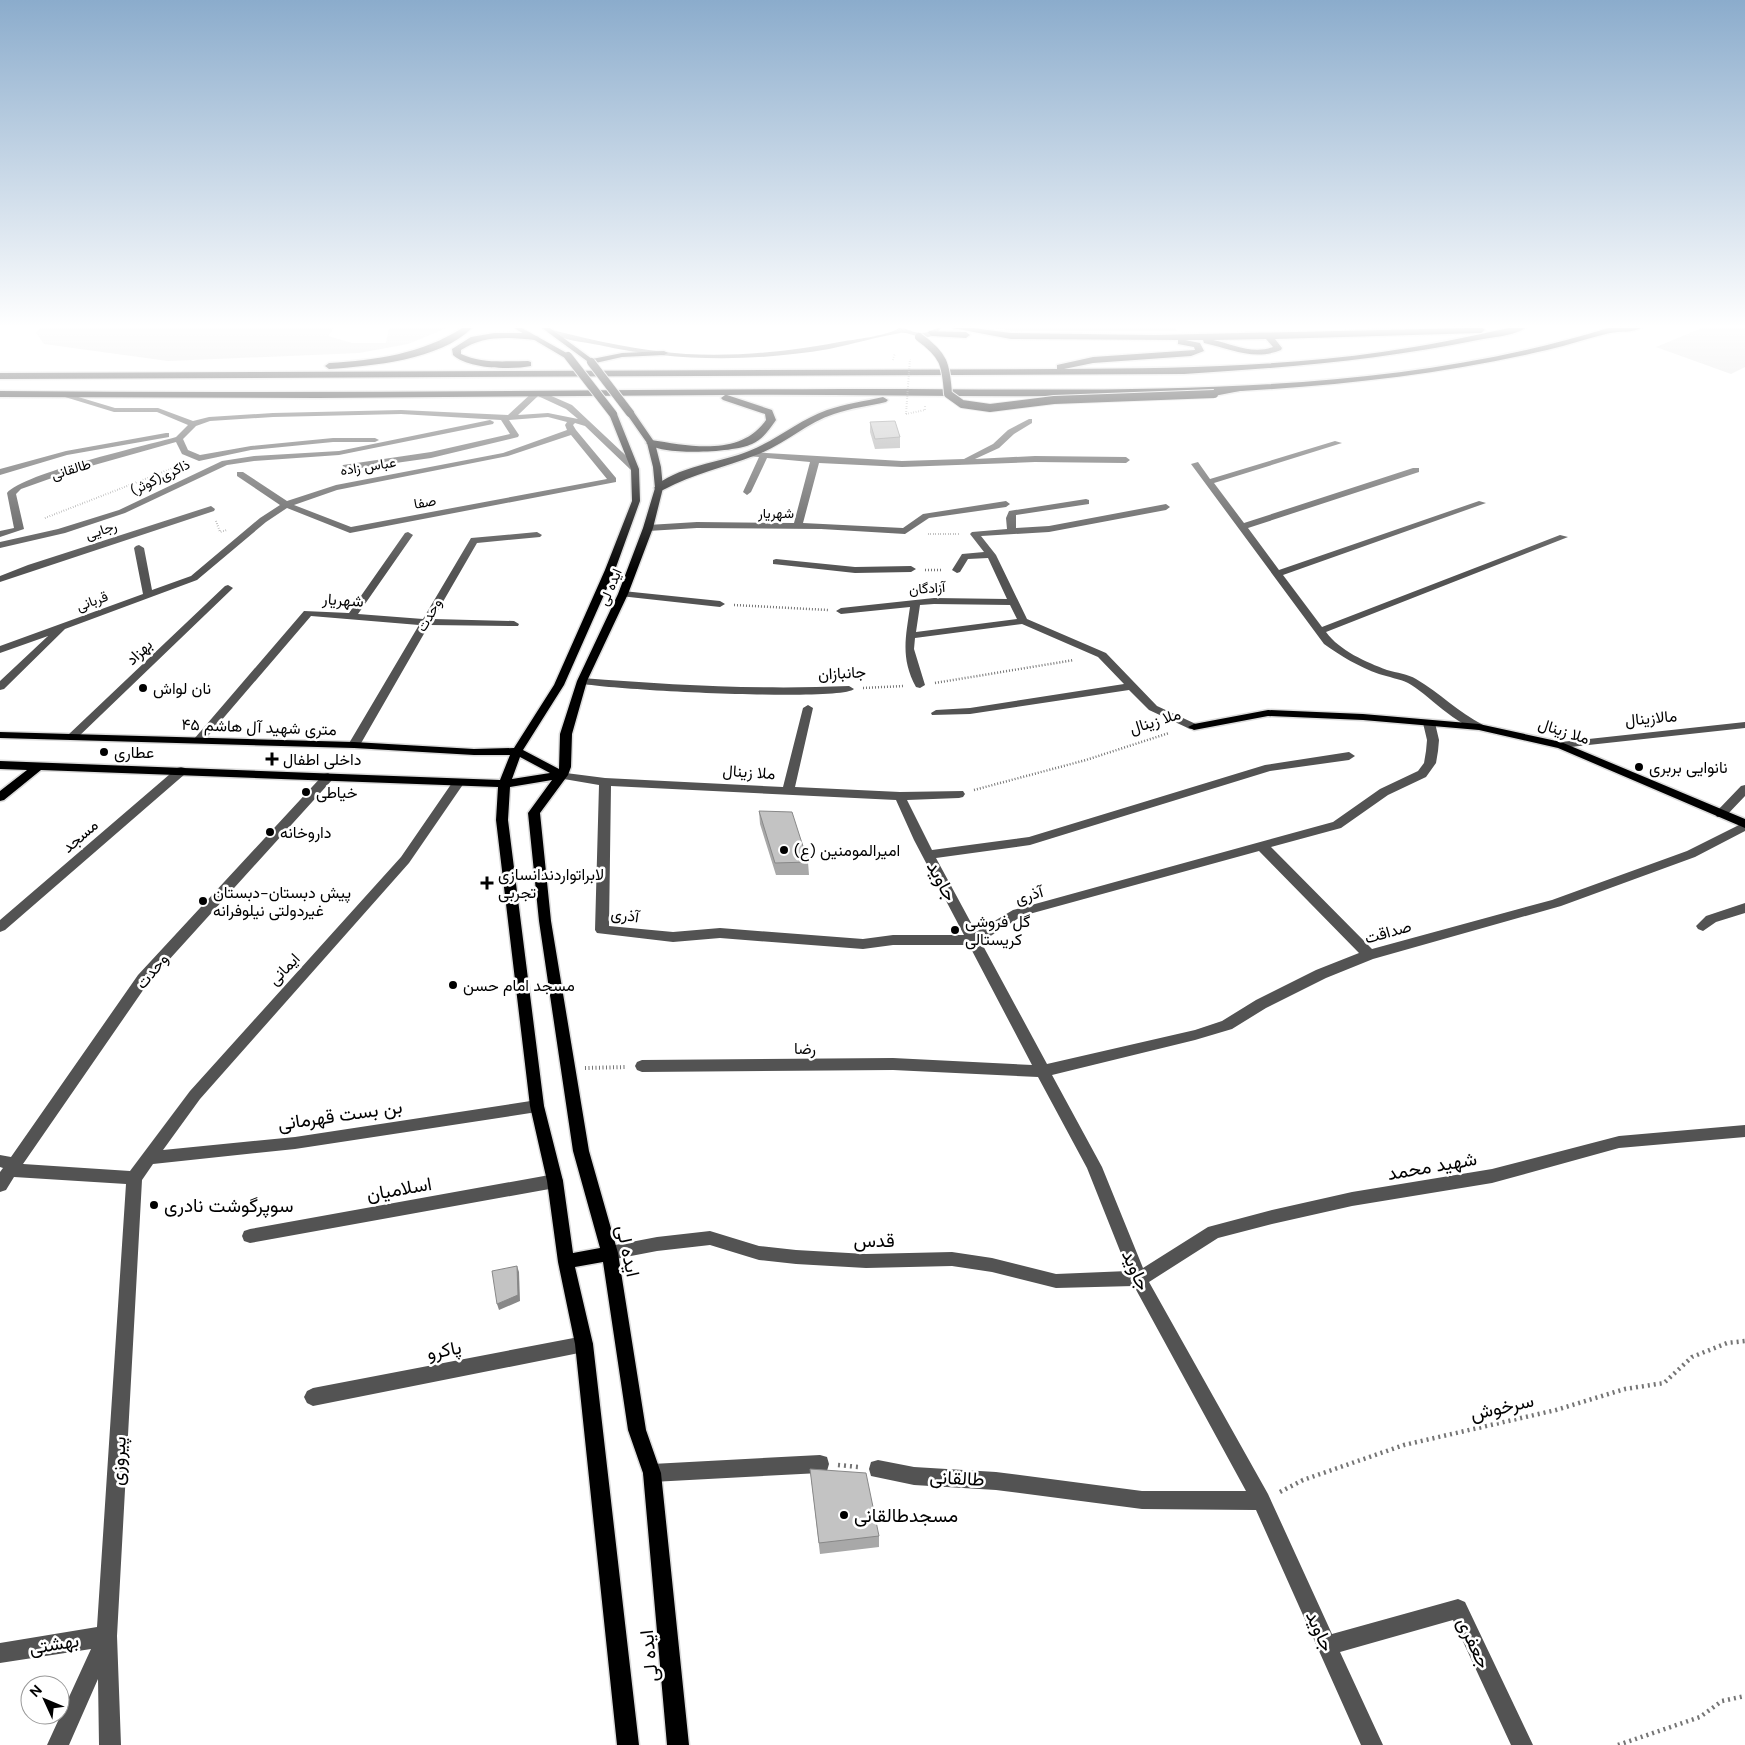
<svg xmlns="http://www.w3.org/2000/svg" width="1745" height="1745" font-family="'DM Sans',Vazirmatn,sans-serif">
	<style>
		.green { fill: #dadada }
		.lines { fill: none; stroke-linecap: round; stroke-linejoin: round }
		.major-casing { stroke: #dbdbdb; stroke-width: 3 }
		.highway-casing { stroke: #dbdbdb; stroke-width: 3 }
		.path-far3 { stroke: #757575; stroke-width: 2; stroke-dasharray: 0.5 2; stroke-linecap: butt }
		.path-far2 { stroke: #757575; stroke-width: 2.5; stroke-dasharray: 1 2; stroke-linecap: butt }
		.path-far1 { stroke: #757575; stroke-width: 4; stroke-dasharray: 1 2.5; stroke-linecap: butt }
		.path { stroke: #757575; stroke-width: 4.5; stroke-dasharray: 2 4; stroke-linecap: butt }
		.minor { fill: #535353; fill-rule: evenodd }
		.major { fill: #000; fill-rule: evenodd }
		.highway { fill: #000; fill-rule: evenodd }
		.major-bridge-casing { stroke: #dbdbdb; stroke-width: 10; stroke-linecap: butt }
		.path-bridge { stroke: #757575; stroke-width: 2; stroke-dasharray: 0.5 2; stroke-linecap: butt }
		.major-bridge { stroke: #000; stroke-width: 8 }
		.wall { fill: #a8a8a8 }
		.shaded-wall { fill: #888 }
		.building { fill: #c3c3c3; stroke: #888 }
		.poi-dot { fill: #000; stroke: #fff; stroke-width: 2 }
		.labels { text-anchor: middle; dominant-baseline: central; stroke-width: 5; stroke-linejoin: round; paint-order: stroke }
		.far-street-label { font-size: 14px; fill: #000; stroke: #fff }
		.street-label { font-size: 16px; fill: #000; stroke: #fff }
		.poi-label { font-size: 16px; fill: #000; stroke: #fff; text-anchor: start }
		.near-street-label { font-size: 19px; fill: #000; stroke: #fff }
		.near-poi-label { font-size: 19px; fill: #000; stroke: #fff; text-anchor: start }
	</style>
	<rect width="100%" height="100%" fill="#fff"/>
	<path class="green" d="M40 328H334L328 336 352 343H386L389 328H447L408 344 359 353 168 361 44 344 36 333Z
		M995 328H1175L1177 331H1011Z
		M1702 328H1745V367L1731 374 1656 347Z"/>
	<g class="lines">
		<g class="major-casing">
			<path id="major" d="M514 328H522L572 356 565 358Z
				M542 328H550L592 359 622 353 664 351 668 353 664 355 622 357 591 364Z
				M1242 386H1245V390L1214 396 1210 394Z
				M627 411H633L655 443 661 467 663 488 653 528 628 594 587 681 572 734 571 767 568 775 540 813 551 921 589 1151 618 1253 646 1430 661 1473 689 1745H667L643 1473 628 1430 603 1262 575 1267 593 1344 639 1745H617L575 1344 558 1262 547 1181 530 1106 496 820 498 787 41 770 4 800 0 801V791L27 770 0 769V761L500 780 510 755H474L354 748 0 738V732L354 742 474 749 514 748 554 685 605 570 632 501 631 469 609 414 613 412 617 414 639 469 640 501 615 570 564 685 523 750 559 769 560 734 577 681 618 594 643 528 655 488 653 467 647 443 626 413ZM520 757 550 773 512 779ZM552 780 528 813 539 921 573 1151 600 1248 573 1253 563 1181 544 1106 508 820 510 787Z
				M1268 710 1363 714 1479 724 1561 742 1745 819V828L1558 748 1479 730 1363 720 1268 716 1194 730 1188 727 1194 724Z"/>
		</g>
		<g class="highway-casing">
			<path id="highway" d="M462 328H472C440 360 372 366 329 369L325 366 329 363C376 360 422 354 462 328Z
				M952 328H974L1011 333 1155 335 1465 328H1483L1485 330 1481 333 1275 339 1282 348 1281 350C1254 361 1231 349 1204 343L1203 340H1185L1200 343 1204 351 1191 356 1093 363 1064 369C1170 368 1277 367 1382 352 1425 346 1467 337 1509 328H1525C1515 336 1491 337 1478 340 1380 360 1283 368 1184 374L0 379V373L1057 369V365L1093 357 1195 350 1194 347 1178 344V340L1011 339ZM1266 339 1273 347C1252 355 1233 344 1213 340Z
				M1608 328H1641C1633 333 1620 331 1610 333 1589 338 1568 345 1547 350 1280 412 1000 393 727 395L772 410 776 420C769 430 763 439 752 444 733 453 661 456 646 443L651 440C690 446 740 457 766 420L765 414 723 400 721 398 725 395 318 398 0 397V391C281 394 562 390 843 389 1093 388 1367 403 1608 328Z
				M929 331 966 332 970 335 966 338 932 336 928 333Z
				M494 333H525L539 337 535 340C509 337 483 335 461 350V354C482 364 505 361 528 361L531 362V366C511 370 468 369 453 355L452 349 471 337Z
				M883 397 888 400 886 402C869 406 851 408 834 414 806 423 784 445 756 455 724 468 694 473 663 490L659 491 654 488C673 467 723 462 749 451 777 440 799 420 827 410 845 404 865 401 883 397Z"/>
		</g>
		<path class="path-far3" d="M893 360 895 353
			M906 414 925 410V405
			M45 518 181 465
			M216 521 220 532 227 530
			M928 534H959"/>
		<path class="path-far2" d="M925 570H942
			M734 605 828 610
			M935 683 1074 660
			M863 688 904 686
			M974 790 1086 760 1169 733"/>
		<path class="path-far1" d="M585 1068 627 1067"/>
		<path class="path" d="M838 1465 859 1467
			M1280 1492 1303 1480 1404 1445 1556 1410 1625 1389 1664 1383 1692 1357 1727 1343 1745 1341
			M1618 1745 1700 1717 1722 1701 1745 1696"/>
		<path class="minor" d="M899 328C907 328 913 333 922 333 930 333 934 328 941 328 926 347 913 331 900 333 876 337 853 344 829 349 752 362 676 362 599 345 584 342 561 340 548 332L552 330C596 341 641 351 686 354 739 357 793 351 845 341 859 339 889 335 899 328Z
			M534 391H540L572 405 638 467V471H632L585 426 575 423 573 425 576 430 616 478V482L350 533 287 508 266 522 197 580 65 629 4 689 0 690V681L48 636 0 653V646L143 594 134 548 136 546 139 545 144 548 152 590 191 576 260 518 280 505 237 476V472H243L287 501 336 485 503 453 567 430 565 425 567 422 548 417 509 420 519 435 518 437 431 458 346 470 342 467 343 465 431 452 510 434 501 420 401 414 273 417 210 421 196 426 183 439 188 450 200 455 251 446 333 438H375L379 440 375 442H333L251 450 199 461 182 454 176 442 66 473 21 489 16 494 24 529 0 537V531L14 528 7 493C24 473 144 446 176 437L188 425 157 412H114L65 397V393L115 408H158L193 421 209 417 273 413 401 410 508 415ZM538 396 566 409 578 419 548 413 518 415ZM571 435 607 479 351 527 294 505 337 490 508 456Z
			M1029 419H1032V423L1014 434 999 448 975 459 1035 456 1126 457 1130 460 1126 463 1035 462 902 467 819 463 803 523 903 528 923 514 1006 501 1010 504 1006 507 929 518 905 534 821 529 697 528 648 531 643 528 648 525 697 522 794 523 810 462 767 458 751 492 747 495 743 492 759 457 748 456V452L902 461 964 459 993 444 1008 430Z
			M490 420 494 422 493 424 339 455 254 461 227 465 125 513 65 533 0 548V542L58 529 119 510 222 461 254 456 339 451Z
			M166 433H169V437L67 455 0 475V469L66 451Z
			M1335 441 1342 443 1214 483 1244 523 1413 468H1419V472L1248 528 1279 570 1479 501 1486 503 1283 575 1322 627 1560 535 1568 537 1326 632C1340 651 1366 662 1387 670 1397 673 1408 674 1416 679 1440 693 1458 712 1483 725L1485 727 1483 729C1464 734 1426 692 1408 683 1400 679 1388 677 1379 674 1359 667 1341 656 1324 644L1191 464 1198 462 1210 479Z
			M1086 499 1089 500V504L1016 515V528L1049 526 1166 504 1170 507 1166 510 1049 532 981 536 996 555 1027 619 1106 653 1157 706 1198 725 1200 727 1198 729H1190L1149 710 1129 690 970 714 932 715 931 713 936 710 970 708 1124 684 1098 657 1022 624 915 638 914 649 925 685 920 688 916 687C900 658 906 636 910 607L841 614 836 611 841 608 934 598 1007 599 988 558 968 559 960 572 957 573 952 570 962 554 984 552 970 534 972 532 1007 529 1006 518 1009 511ZM934 604 1010 605 1017 619 916 632 920 605Z
			M211 506 215 509 214 511 0 582V576L28 565Z
			M408 532 413 535 358 614 423 619 471 538 537 532 542 535 540 537 477 543 433 619 514 621 519 624 518 626 429 625 360 745 354 748 348 745 419 625 311 616 202 743H194L192 741 194 739 304 611 349 613 405 533Z
			M776 559 855 567 911 566 916 569 911 572 855 573 773 564V560Z
			M228 585 233 588 231 590 76 739H68L66 737 68 735 225 586Z
			M623 591 720 601 725 604 720 607 620 596V592Z
			M582 678C671 685 760 690 849 686L854 689C841 702 607 690 578 683V679Z
			M808 705 813 708 795 787 900 792 963 791 965 794 963 797 959 798 907 800 932 850 1029 837 1265 765 1349 752 1355 756 1349 760 1270 771 1030 845 936 858 976 932 1013 910 1333 822 1380 789 1418 771 1424 763 1426 751 1427 740 1423 723 1429 720 1435 723 1439 740 1438 751 1436 763 1426 777 1388 795 1341 828 1271 847 1372 949 1552 900 1687 851 1745 822V831L1695 857 1561 906 1373 959 1326 978 1266 1008 1232 1029 1195 1040 1052 1075 1102 1167 1143 1268 1208 1227 1272 1210 1352 1192 1492 1169 1619 1136 1745 1125V1137L1619 1148 1492 1183 1352 1206 1272 1224 1218 1238 1149 1282 1268 1494 1332 1634 1458 1599 1465 1602 1533 1745H1511L1453 1620 1340 1652 1383 1745H1361L1256 1510 1142 1509 996 1490 914 1485 871 1476 869 1469 871 1462 878 1460 914 1467 996 1472 1142 1491H1246L1134 1286 1056 1288 992 1272 952 1266 866 1268 796 1264 759 1260 710 1245 657 1251 610 1260 604 1258 602 1253 604 1248 610 1246 657 1237 710 1231 759 1246 796 1250 866 1254 952 1252 992 1258 1056 1274 1128 1271 1087 1168 1038 1077 893 1070 642 1072 637 1070 635 1066 637 1062 642 1060 893 1058 1032 1065 969 945H893L863 949 720 938 673 942 597 933 595 930 599 785 558 778 556 775 558 772 605 778 783 787 803 708ZM611 786 896 800 914 840 964 935H893L863 939 720 928 673 932 609 926ZM1259 851 1359 953 1316 970 1256 1000 1222 1021 1195 1030 1047 1064 981 942 1022 916Z
			M1745 722V728L1561 748 1555 745 1561 742Z
			M181 767 185 768 187 771 185 774 5 930 0 932V920L177 768Z
			M328 773 334 777 332 780 148 983 23 1164 130 1171 190 1091 401 857 454 780 458 779 464 783 409 863 200 1099 163 1150 295 1137 537 1100 542 1102 544 1106 542 1110 537 1112 295 1149 153 1164 142 1180 117 1636 121 1745H99L98 1679 69 1745H47L91 1649 0 1663V1643L97 1627 126 1184 14 1177 6 1190 0 1192V1172L3 1168 0 1167V1155L11 1157 138 975 324 774Z
			M1745 785V796L1725 817H1717L1715 814 1717 811 1741 786Z
			M1745 903V913L1716 922 1703 931 1698 929 1696 926 1706 916Z
			M555 1174 561 1176 563 1181 561 1186 555 1188 250 1243 244 1241 242 1236 244 1231 250 1229Z
			M584 1336 590 1338 593 1344 590 1350 584 1352 313 1406 307 1403 304 1397 307 1391 313 1388Z
			M820 1455 827 1457 829 1464 827 1471 820 1473 652 1482 645 1480 643 1473 645 1466 652 1464Z"/>
		<use href="#major" class="major"/>
		<use href="#highway" class="highway"/>
		<g class="major-bridge-casing">
			<path id="major-bridge" d="M919 337C944 355 946 364 948 394L962 404 990 408 1054 400 1214 394
				M568 356 613 414
				M591 362 630 413"/>
		</g>
		<path class="path-bridge" d="M906 414 910 359"/>
		<use href="#major-bridge" class="major-bridge"/>
	</g>
	<path class="wall" d="M870 422 900 437V448L875 449 870 432Z
		M759 811 808 862 809 875H776L760 824Z
		M810 1469 879 1536V1547L820 1554Z"/>
	<path class="shaded-wall" d="M517 1266 519 1272 520 1301 499 1310 497 1304Z"/>
	<path class="building" d="M895 421 900 437 875 439 870 422Z
		M759 811 792 812 808 862 775 863Z
		M517 1266 518 1295 497 1304 492 1271Z
		M810 1469 866 1473 879 1536 819 1543Z"/>
	<linearGradient id="sky" x2="0" y2="1"><stop stop-color="#8baccc"/><stop offset="0.57" stop-color="#fff"/><stop offset="1" stop-color="#fff" stop-opacity="0"/></linearGradient>
	<rect width="1745" height="572" fill="url(#sky)"/>
	<g class="poi-dot">
		<circle cx="143" cy="688" r="5"/>
		<circle cx="104" cy="752" r="5"/>
		<path d="M269.5 751.5h5v5h5v5h-5v5h-5v-5h-5v-5h5z"/>
		<circle cx="1639" cy="767" r="5"/>
		<circle cx="306" cy="792" r="5"/>
		<circle cx="270" cy="832" r="5"/>
		<circle cx="784" cy="850" r="5"/>
		<path d="M484.5 875.5h5v5h5v5h-5v5h-5v-5h-5v-5h5z"/>
		<circle cx="203" cy="901" r="5"/>
		<circle cx="955" cy="930" r="5"/>
		<circle cx="453" cy="985" r="5"/>
		<circle cx="154" cy="1205" r="5"/>
		<circle cx="844" cy="1515" r="5"/>
	</g>
	<g class="labels">
		<g class="far-street-label">
			<text transform="translate(368 466) rotate(-9)">عباس زاده</text>
			<text transform="translate(71 469) rotate(-17)">طالقانی</text>
			<text transform="translate(160 477) rotate(-26)">ذاکری(کوثر)</text>
			<text transform="translate(425 502) rotate(-10)">صفا</text>
			<text x="776" y="513">شهریار</text>
			<text transform="translate(101 530) rotate(-18)">رجایی</text>
			<text transform="translate(610 587) rotate(-67)">ایده لی</text>
			<text transform="translate(927 588) rotate(-4)">آزادگان</text>
			<text transform="translate(92 601) rotate(-20)">قربانی</text>
			<text transform="translate(429 615) rotate(-60)">وحدت</text>
		</g>
		<g class="street-label">
			<text transform="translate(343 600) rotate(4)">شهریار</text>
			<text transform="translate(139 652) rotate(-44)">بهزاد</text>
			<text transform="translate(842 673) rotate(-3)">جانبازان</text>
			<text transform="translate(1651 718) rotate(-5)">مالازینال</text>
			<text transform="translate(1155 721) rotate(-17)">ملا زینال</text>
			<text transform="translate(259 727) rotate(2)">۴۵ متری شهید آل هاشم</text>
			<text transform="translate(1564 731) rotate(18)">ملا زینال</text>
			<text transform="translate(749 772) rotate(4)">ملا زینال</text>
			<text transform="translate(80 836) rotate(-41)">مسجد</text>
			<text transform="translate(1029 895) rotate(-16)">آذری</text>
			<text transform="translate(625 915) rotate(8)">آذری</text>
			<text transform="translate(1388 932) rotate(-16)">صداقت</text>
			<text transform="translate(284 969) rotate(-46)">ایمانی</text>
			<text transform="translate(152 971) rotate(-50)">وحدت</text>
			<text x="805" y="1048">رضا</text>
		</g>
		<g class="poi-label">
			<text x="153" y="688">نان لواش</text>
			<text x="114" y="752">عطاری</text>
			<text x="283" y="759">داخلی اطفال</text>
			<text x="1649" y="767">نانوایی بربری</text>
			<text x="316" y="792">خیاطی</text>
			<text x="280" y="832">داروخانه</text>
			<text x="794" y="850">امیرالمومنین (ع)</text>
			<text x="498" y="874">لابراتواردندانسازی<tspan x="498" dy="18">تجربی</tspan></text>
			<text x="213" y="892">پیش دبستان-دبستان<tspan x="213" dy="18">غیردولتی نیلوفرانه</tspan></text>
			<text x="965" y="921">گل فروشی<tspan x="965" dy="18">کریستالی</tspan></text>
			<text x="463" y="985">مسجد امام حسن</text>
		</g>
		<g class="near-street-label">
			<text transform="translate(942 881) rotate(62)">جاوید</text>
			<text transform="translate(340 1115) rotate(-8)">بن بست قهرمانی</text>
			<text transform="translate(1432 1166) rotate(-10)">شهید محمد</text>
			<text transform="translate(399 1189) rotate(-10)">اسلامیان</text>
			<text x="874" y="1240">قدس</text>
			<text transform="translate(628 1251) rotate(78)">ایده لى</text>
			<text transform="translate(1136 1270) rotate(66)">جاوید</text>
			<text transform="translate(444 1350) rotate(-11)">پاکرو</text>
			<text transform="translate(1502 1407) rotate(-13)">سرخوش</text>
			<text transform="translate(118 1461) rotate(-87)">پیروزی</text>
			<text transform="translate(957 1478) rotate(3)">طالقانی</text>
			<text transform="translate(1320 1631) rotate(66)">جاوید</text>
			<text transform="translate(1474 1643) rotate(65)">جعفری</text>
			<text transform="translate(54 1644) rotate(-9)">بهشتی</text>
			<text transform="translate(649 1656) rotate(-96)">ایده لى</text>
		</g>
		<g class="near-poi-label">
			<text x="164" y="1205">سوپرگوشت نادری</text>
			<text x="854" y="1515">مسجدطالقانی</text>
		</g>
	</g>
	<g transform="translate(45 1700) rotate(314)"><circle r="24" fill="#ffffff" stroke="#999999"/>
	<path d="M0-4L9 19L0 12L-9 19Z" fill="#000000"/>
	<text y="-8" font-size="14" font-weight="bold" text-anchor="middle" fill="#000000">N</text>
	</g>
</svg>
